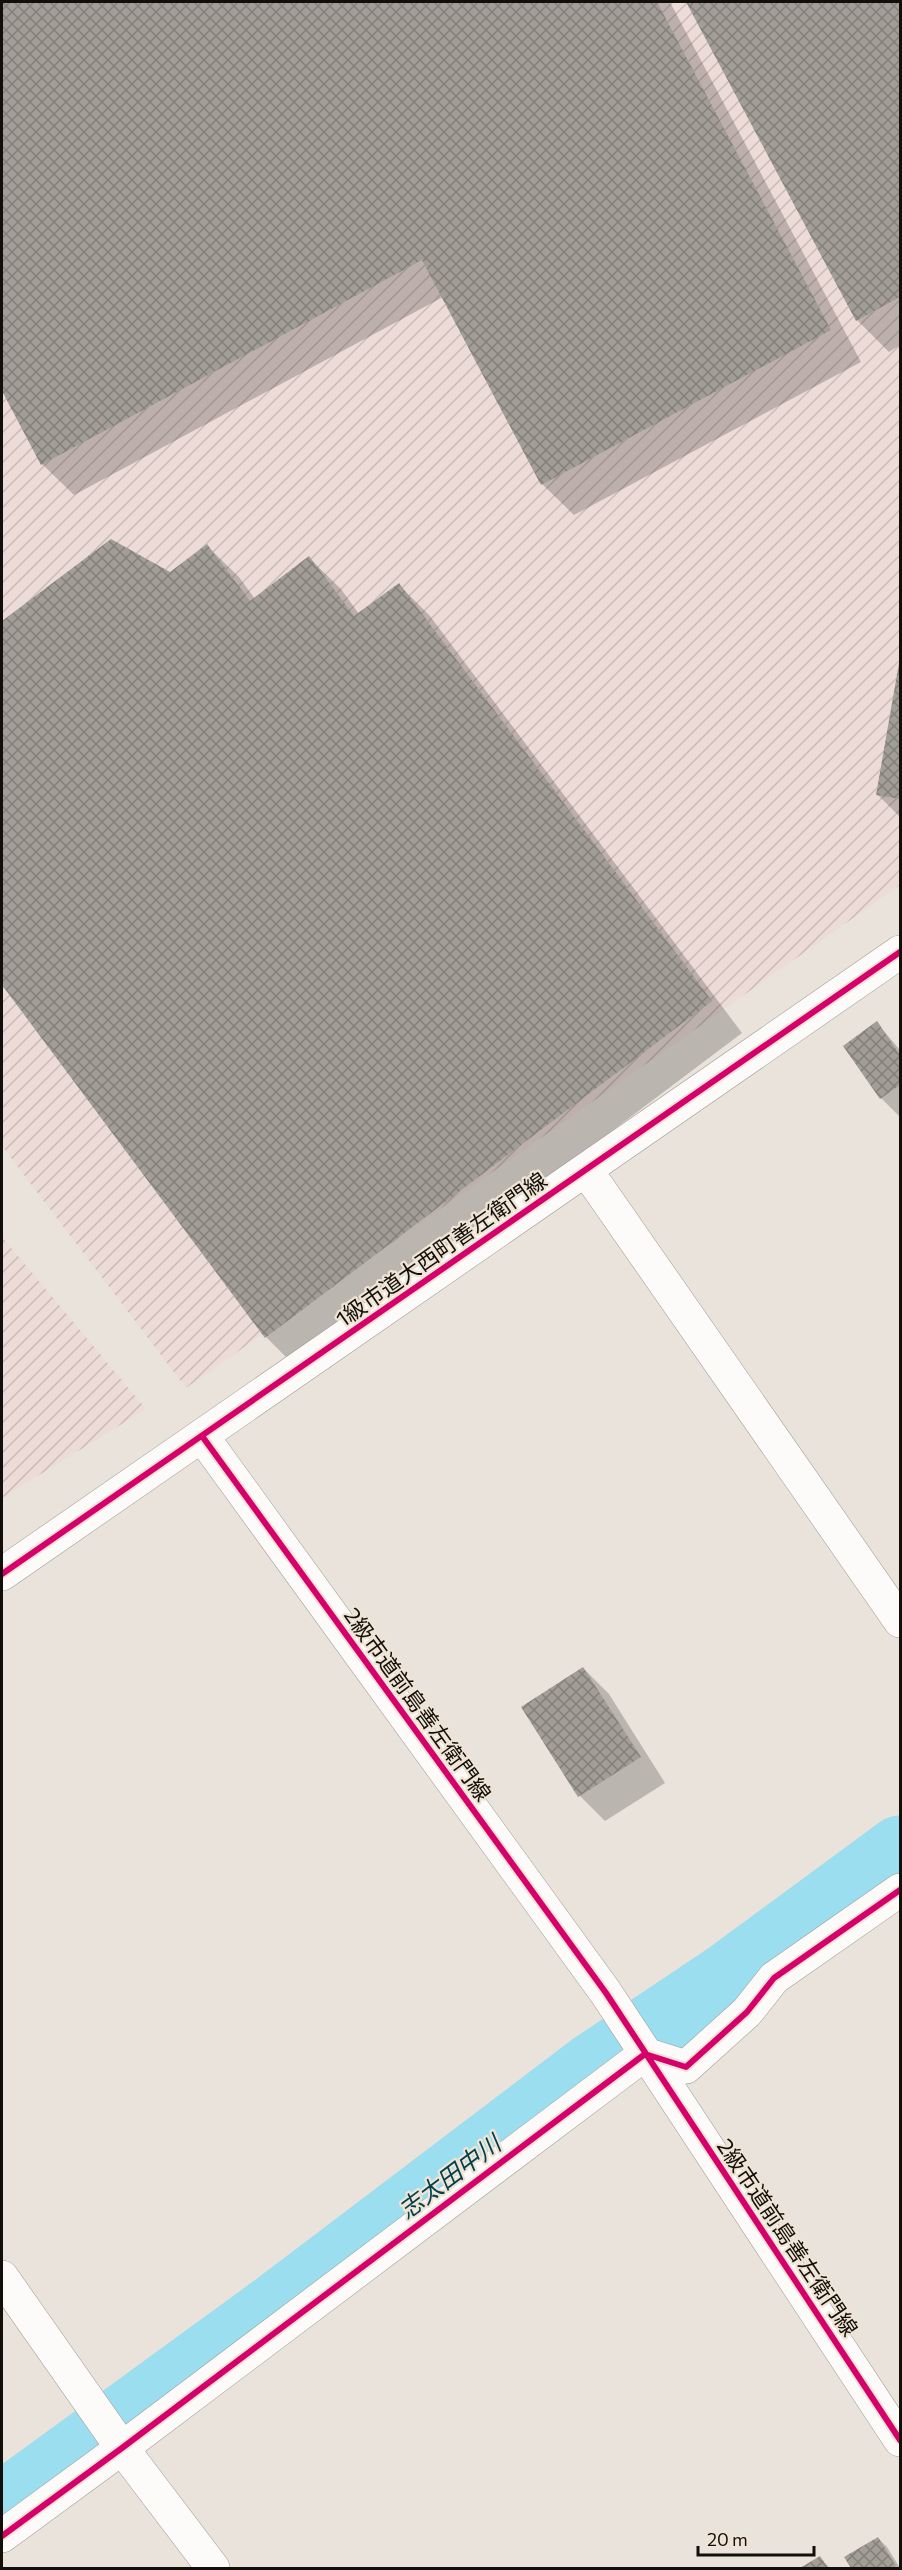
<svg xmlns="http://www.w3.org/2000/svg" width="902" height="2570" font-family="Commissioner,'Noto Sans JP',sans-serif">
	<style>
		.industrial { fill: url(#industrial-furrows) }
		.shadow { fill: #0003 }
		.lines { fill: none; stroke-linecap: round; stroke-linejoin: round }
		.river { stroke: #9bdeef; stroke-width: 69 }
		.building { fill: url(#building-cross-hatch) }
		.street-casing { stroke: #a09b95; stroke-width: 34 }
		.secondary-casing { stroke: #a09b95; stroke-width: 34 }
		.street { stroke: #fcfbfa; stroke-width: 33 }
		.secondary { stroke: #fcfbfa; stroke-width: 33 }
		.cycleway-casing { stroke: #efe4d5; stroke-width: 10 }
		.cycleway { stroke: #d6006c; stroke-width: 6 }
		.labels { text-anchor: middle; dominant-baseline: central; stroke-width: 4.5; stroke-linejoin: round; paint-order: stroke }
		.street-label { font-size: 22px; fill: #120e09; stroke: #efe4d5 }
		.water-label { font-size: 24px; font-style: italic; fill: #01414f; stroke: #efe4d5 }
	</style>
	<defs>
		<pattern id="industrial-furrows" width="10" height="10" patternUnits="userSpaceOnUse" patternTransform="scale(1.5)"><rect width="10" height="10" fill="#eddbd7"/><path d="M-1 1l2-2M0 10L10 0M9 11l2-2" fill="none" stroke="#cabbb7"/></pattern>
		<pattern id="building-cross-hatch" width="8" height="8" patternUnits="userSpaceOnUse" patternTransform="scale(1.5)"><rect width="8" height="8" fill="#a29e97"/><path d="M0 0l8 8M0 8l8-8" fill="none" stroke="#837f79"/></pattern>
	</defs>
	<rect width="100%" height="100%" fill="#e9e3db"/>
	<path class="industrial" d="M2 2H900V885L186 1388 2 1146Z
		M2 1237 146 1409 2 1498Z"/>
	<path class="shadow" d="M2 2H670L861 362 574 515 542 484 443 297 74 495 42 464 2 387Z
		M688 2H900V345L889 352 857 320Z
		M111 541 170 574 207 546 239 577 255 599 309 558 341 589 359 614 399 585 430 616 742 1033 297 1368 266 1337 2 983V623Z
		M900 665V817L878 795Z
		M877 1023 900 1050V1114L899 1116 881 1098Z
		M583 1668 609 1694 665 1783 605 1821 580 1796Z
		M878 2538 887 2547 900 2568H853L846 2558Z
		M820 2558 830 2568H802Z"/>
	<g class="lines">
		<path class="river" d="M2 2507 278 2306 593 2067 726 1978 900 1850"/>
	</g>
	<path class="building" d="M2 2H657L831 330 541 485 422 260 41 465 2 391Z
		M686 2H900V297L856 321Z
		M111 539 170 572 207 544 250 601 309 556 354 616 399 583 712 1001 265 1338 2 985V621Z
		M899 663H900V799L876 795Z
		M877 1021 900 1055V1085L880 1099 843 1046Z
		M583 1667 641 1757 578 1797 521 1707Z
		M878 2537 896 2566 892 2568H851L844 2557Z
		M820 2556 828 2568H800Z"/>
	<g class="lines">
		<g class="street-casing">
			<path id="street" d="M586 1170 900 1621
				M202 1436 606 1993 900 2440
				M2 2277 122 2448 213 2568
				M2 2536 122 2448 645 2054 686 2067 747 2012 774 1978 900 1890"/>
		</g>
		<g class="secondary-casing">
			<path id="secondary" d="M2 1574 900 952"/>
		</g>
		<use href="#street" class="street"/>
		<use href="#secondary" class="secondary"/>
		<g class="cycleway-casing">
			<path id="cycleway" d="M202 1436 606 1993 900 2440
				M2 1574 900 952
				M2 2536 122 2448 645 2054 686 2067 747 2012 774 1978 900 1890"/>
		</g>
		<use href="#cycleway" class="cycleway"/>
	</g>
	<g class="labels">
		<g class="street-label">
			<text transform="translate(441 1249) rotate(-35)">1級市道大西町善左衛門線</text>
			<text transform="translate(418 1704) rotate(54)">2級市道前島善左衛門線</text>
			<text transform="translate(788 2237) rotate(56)">2級市道前島善左衛門線</text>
		</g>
		<g class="water-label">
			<text transform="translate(449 2176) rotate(-37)">志太田中川</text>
		</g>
	</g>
	<rect width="902" height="2570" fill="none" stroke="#120e09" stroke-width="6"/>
	<path d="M698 2546v9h116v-9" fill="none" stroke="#120e09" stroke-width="3"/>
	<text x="707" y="2546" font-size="18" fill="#120e09" stroke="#efe4d5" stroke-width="4.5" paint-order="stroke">20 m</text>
</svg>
